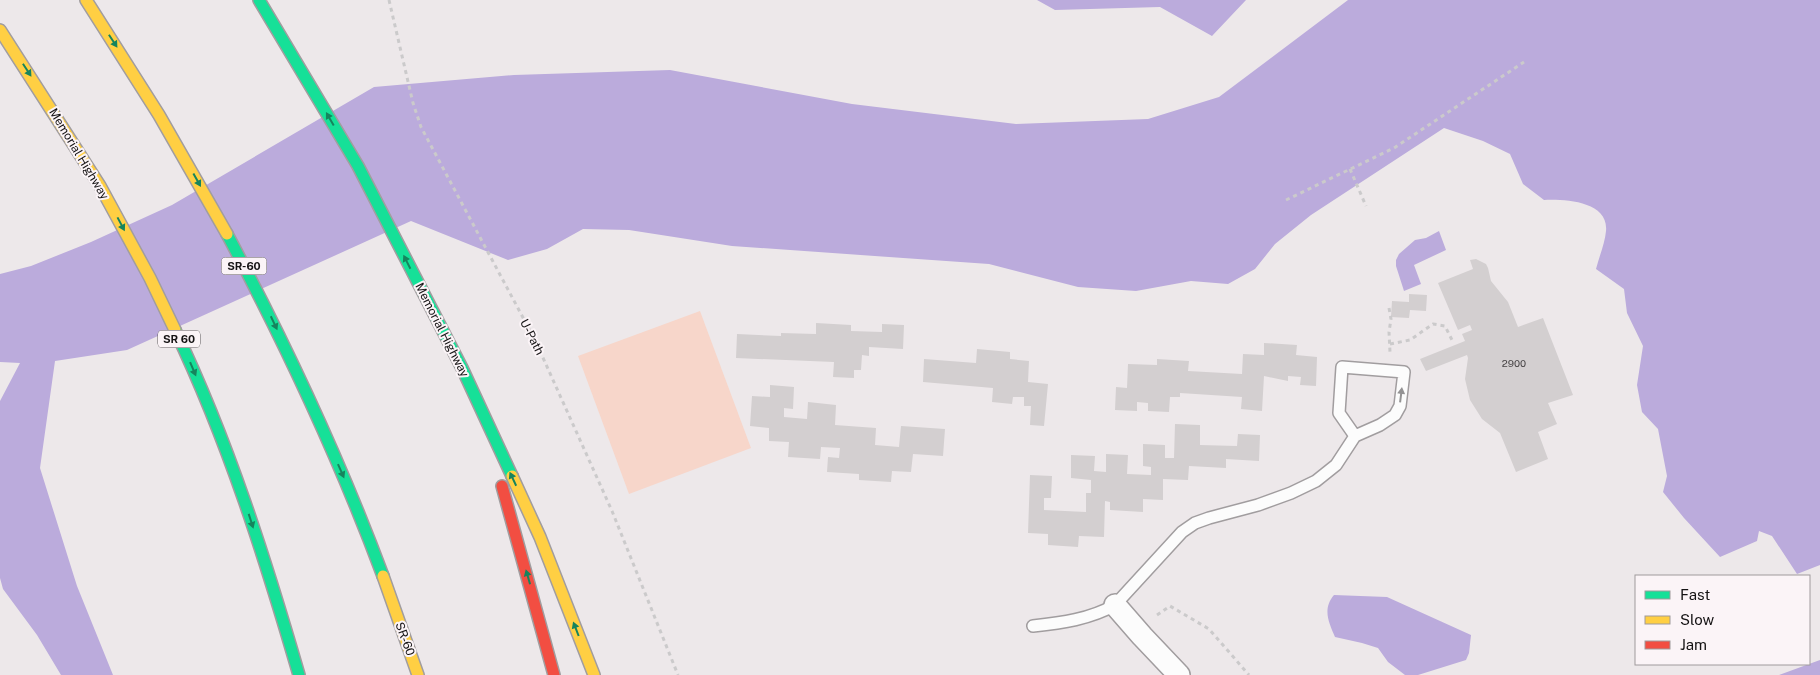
<svg xmlns="http://www.w3.org/2000/svg" width="1820" height="675" font-family="'Public Sans',sans-serif">
	<style>
		.green { fill: #f7d6ca }
		.water { fill: #bbabdc }
		.building { fill: #d3cfd0 }
		.lines { fill: none; stroke-linecap: round; stroke-linejoin: round }
		.lane-casing { stroke: #a19d9f; stroke-width: 14 }
		.street-casing { stroke: #a19d9f; stroke-width: 24 }
		.fast-casing { stroke: #a19d9f; stroke-width: 14 }
		.slow-casing { stroke: #a19d9f; stroke-width: 14 }
		.jam-casing { stroke: #a19d9f; stroke-width: 14 }
		.path { stroke: #cbcacb; stroke-width: 3; stroke-dasharray: 4 4; stroke-linecap: butt }
		.lane { stroke: #fcfcfc; stroke-width: 11 }
		.street { stroke: #fcfcfc; stroke-width: 21 }
		.fast { stroke: #16e098; stroke-width: 11 }
		.slow { stroke: #ffcf43; stroke-width: 11 }
		.jam { stroke: #f24e42; stroke-width: 11 }
		.oneway { fill: #16845d }
		.oneway2 { fill: #949394 }
		.labels { text-anchor: middle; dominant-baseline: central; stroke-width: 4; stroke-linejoin: round; paint-order: stroke }
		.number-label { font-size: 10px; fill: #484546 }
		.shield { fill: #fbf4f7; stroke: #5a5658; stroke-width: 1 }
		.shield-label { font-size: 11px; font-weight: bold; fill: #151314 }
		.street-label { font-size: 12px; fill: #151314; stroke: #fbf4f7 }
	</style>
	<rect width="100%" height="100%" fill="#ede8ea"/>
	<path class="green" d="M700 311 751 448 629 494 578 356Z"/>
	<path class="water" d="M1037 0H1246L1212 36 1160 7 1055 10Z
		M1348 0H1820V565L1797 574 1772 536 1759 531 1757 541 1720 557 1684 518 1663 492 1667 476 1658 429 1642 412 1637 385 1643 346 1627 313 1624 289 1596 269C1599 257 1605 243 1606 231 1609 201 1564 199 1544 200L1523 184 1510 154 1483 141 1444 128 1311 215 1275 244 1255 269 1228 284 1191 281 1136 291 1078 287 989 264 732 246 629 230 583 229 547 249 508 260 411 221 127 350 55 361 40 468 77 586 113 675H61L37 635 3 589 0 578V401L20 363 0 362V274L31 266 91 242 172 205 374 87 514 75 670 70 852 104 1016 124 1148 119 1219 97Z
		M1439 231 1446 250 1414 265 1421 284 1404 291 1396 266V260L1399 254 1415 240 1426 238Z
		M1334 595 1387 597 1471 635 1469 653 1466 660 1418 675H1405L1388 662 1378 648 1362 643 1335 637C1329 623 1322 609 1334 595Z
		M1820 660V675H1779Z"/>
	<path class="building" d="M1476 259 1486 264 1488 268 1491 281 1508 302 1518 327 1543 318 1573 395 1548 403 1557 424 1538 432 1548 459 1516 472 1500 433 1482 419 1470 400 1465 379 1468 358 1467 355 1426 371 1420 359 1465 341 1462 334 1472 330 1470 325 1458 330 1438 283 1473 269 1470 260Z
		M1409 294 1427 295 1426 311 1410 310 1409 318 1391 317 1392 301 1409 302Z
		M816 323 851 325V331L882 332V324L904 325 903 349 869 347V356L862 355 861 370H854V378L833 377 834 362 736 358 737 334 781 336V333L816 334Z
		M1264 343 1297 345 1296 355 1317 357 1316 386 1300 385 1301 377 1288 376V381L1264 376 1262 411 1241 409 1242 397 1180 393V397H1170L1169 412 1148 411V403L1137 402V411L1115 410 1116 387 1127 388 1128 364 1157 365V359L1189 361 1188 371 1242 374 1243 354 1264 355Z
		M977 349 1010 352V359L1029 361 1028 382 1048 384 1044 426 1030 425 1031 406H1024V397H1013L1012 404 992 402 993 388 923 382 924 359 976 363Z
		M770 385 794 387 793 409 784 408V417L807 419 808 402 836 405 835 425 876 428 875 445 899 447 901 426 945 429 943 456 913 454 911 472 892 471 891 482 859 480V474L827 472 828 457 839 458 840 448 821 447 820 459 788 457 789 442 769 441V428L750 426 752 396 770 397Z
		M1175 424 1200 425V445L1237 446 1238 434 1260 435 1259 461 1226 459V468L1189 466 1188 480 1163 479V500L1143 499V512L1110 510V502L1105 501 1104 537 1079 536 1078 547 1048 545V534L1028 533 1030 475 1052 476 1051 498H1044V510L1086 512V493H1091V480L1071 478V455L1095 456 1094 471 1106 472V454L1128 455 1127 474 1151 475V467L1143 466V444L1165 445V458H1174Z"/>
	<g class="lines">
		<g class="lane-casing">
			<path id="lane" d="M1033 626C1062 623 1090 619 1115 605L1182 532 1195 523 1209 518 1258 505 1291 493 1316 481 1336 465 1355 436 1380 425 1395 415 1400 406 1404 372 1342 367 1339 413 1355 436"/>
		</g>
		<g class="street-casing">
			<path id="street" d="M1115 605 1142 636 1179 675"/>
		</g>
		<g class="fast-casing">
			<path id="fast" d="M259 0 358 166 462 368 512 476
				M227 234C286 345 339 458 383 576
				M175 330C228 441 265 558 299 675"/>
		</g>
		<g class="slow-casing">
			<path id="slow" d="M86 0 159 115 227 234
				M0 30 100 186 150 278 175 330
				M512 476 540 537 594 675
				M383 576 418 675"/>
		</g>
		<g class="jam-casing">
			<path id="jam" d="M502 486 554 675"/>
		</g>
		<path class="path" d="M389 0 413 103 421 127 535 340 612 511 678 675
			M1350 169 1366 206
			M1286 200 1394 148 1524 62
			M1389 308 1391 319 1389 332 1390 352
			M1390 344 1410 340 1433 324 1445 326 1453 342
			M1157 615 1170 606 1209 629 1249 675"/>
		<use href="#lane" class="lane"/>
		<use href="#street" class="street"/>
		<use href="#fast" class="fast"/>
		<use href="#slow" class="slow"/>
		<use href="#jam" class="jam"/>
	</g>
	<defs><path id="oneway-solid" d="M-6-.8H1V-3.2L6.5 0L1 3.2V.8H-6Z" transform="scale(1.25)"/></defs>
	<g class="oneway">
		<use href="#oneway-solid" transform="translate(113 41) rotate(57)"/>
		<use href="#oneway-solid" transform="translate(27 70) rotate(57)"/>
		<use href="#oneway-solid" transform="translate(330 119) rotate(-120)"/>
		<use href="#oneway-solid" transform="translate(197 180) rotate(61)"/>
		<use href="#oneway-solid" transform="translate(121 224) rotate(62)"/>
		<use href="#oneway-solid" transform="translate(407 262) rotate(-117)"/>
		<use href="#oneway-solid" transform="translate(274 323) rotate(65)"/>
		<use href="#oneway-solid" transform="translate(193 369) rotate(67)"/>
		<use href="#oneway-solid" transform="translate(341 471) rotate(66)"/>
		<use href="#oneway-solid" transform="translate(513 479) rotate(-115)"/>
		<use href="#oneway-solid" transform="translate(251 521) rotate(72)"/>
		<use href="#oneway-solid" transform="translate(528 577) rotate(-106)"/>
		<use href="#oneway-solid" transform="translate(576 629) rotate(-111)"/>
	</g>
	<use class="oneway2" href="#oneway-solid" transform="translate(1401 395) rotate(-83)"/>
	<g class="labels">
		<g class="number-label">
			<text x="1514" y="363">2900</text>
		</g>
		<g class="shield">
			<rect x="221.5" y="257.5" width="45" height="17" rx="4"/>
			<rect x="158" y="330.5" width="42" height="17" rx="4"/>
		</g>
		<g class="shield-label">
			<text x="244" y="266">SR-60</text>
			<text x="179" y="339">SR 60</text>
		</g>
		<g class="street-label">
			<text transform="translate(79 154) rotate(59)">Memorial Highway</text>
			<text transform="translate(442 330) rotate(63)">Memorial Highway</text>
			<text transform="translate(532 337) rotate(63)">U-Path</text>
			<text transform="translate(405 639) rotate(70)">SR-60</text>
		</g>
	</g>
	<rect x="1635" y="575" width="175" height="90" fill="#fbf4f7" stroke="#9f9a9c"/>
	<rect x="1645" y="591" width="25" height="8" fill="#16e098" stroke="#9f9a9c"/>
	<text x="1680" y="600" font-size="15" fill="#151314">Fast</text>
	<rect x="1645" y="616" width="25" height="8" fill="#ffcf43" stroke="#9f9a9c"/>
	<text x="1680" y="625" font-size="15" fill="#151314">Slow</text>
	<rect x="1645" y="641" width="25" height="8" fill="#f24e42" stroke="#9f9a9c"/>
	<text x="1680" y="650" font-size="15" fill="#151314">Jam</text>
</svg>
